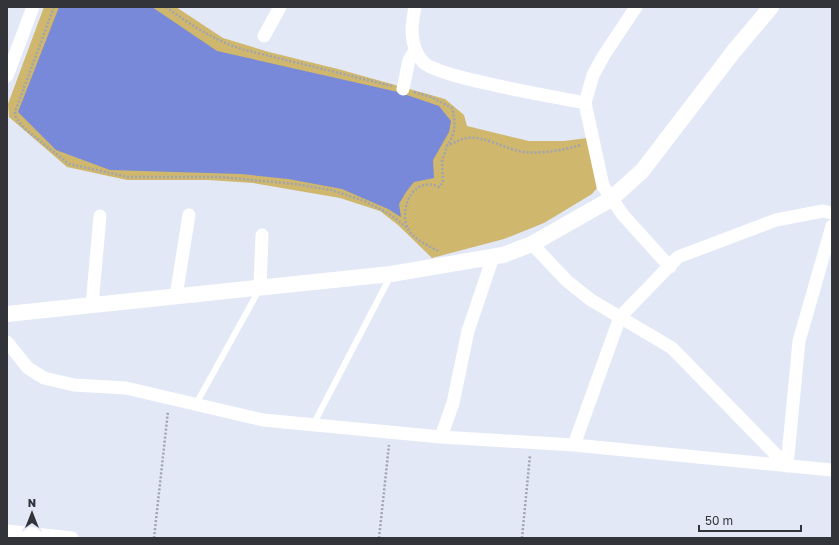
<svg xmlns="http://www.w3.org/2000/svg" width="839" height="545" font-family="'Golos Text',sans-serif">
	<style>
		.green { fill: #cfb76e }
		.water { fill: #7789d8 }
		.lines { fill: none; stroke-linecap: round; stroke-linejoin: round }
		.path { stroke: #a0a4b0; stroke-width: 2.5; stroke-dasharray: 2 2; stroke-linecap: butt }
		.service { stroke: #fff; stroke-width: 6 }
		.minor { stroke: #fff; stroke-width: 13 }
		.tertiary { stroke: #fff; stroke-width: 16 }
	</style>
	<rect width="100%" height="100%" fill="#e3e8f7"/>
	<path class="green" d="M44 7H176L223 38 269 52 338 69 445 99 464 115 467 126 529 141H564L587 138 597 188 592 194 544 223 504 239 432 258 398 225 380 211 340 198 253 183 208 180H127L67 167 9 117 8 104Z"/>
	<path class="water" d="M59 7H152L217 51 398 92 439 106 451 121 449 132 433 160 434 178 414 182 406 192 399 204 401 217 388 209 342 189 288 179 241 174 110 170 56 150 18 112Z"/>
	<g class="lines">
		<path class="path" d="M54 7 15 112 16 118 24 128 69 164 128 177H220L295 184 331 190 362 200 388 213 409 229
			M166 7C189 24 214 40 241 49L392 86
			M414 92 431 97 452 108C456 123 456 133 447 146
			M438 251C429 246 413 239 408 229 398 208 414 175 439 187L443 182 442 161 447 146C454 143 460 139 467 138 483 135 507 150 524 152 542 154 564 150 581 145
			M154 538 168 411
			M379 538 389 445
			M522 538 530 455"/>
		<path class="service" d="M196 404 259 290
			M313 425 390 277"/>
		<path class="minor" d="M415 7C411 26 409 46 423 62 438 78 557 97 585 103
			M636 7 604 55 593 75 585 103 603 186 623 215 670 267
			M264 36 280 7
			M7 76 33 7
			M403 89 409 60 415 50
			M532 244 567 281 591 300 672 348 787 466
			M260 288 262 235
			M176 296 189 215
			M92 305 100 216
			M7 342 28 368 44 378 74 385 126 388 263 420 441 437 574 445 832 470
			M441 437 453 403 468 331 493 257
			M574 445 620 317 678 257 776 220 823 211 832 213
			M787 466 799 341 832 226
			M7 531 72 538"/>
		<path class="tertiary" d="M7 314 391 274 503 255 532 244 611 199 642 171 734 51 771 7"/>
	</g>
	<rect width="839" height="545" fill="none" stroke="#32343a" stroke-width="16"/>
	<g transform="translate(32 513)" stroke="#e3e8f7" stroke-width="3" paint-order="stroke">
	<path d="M0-3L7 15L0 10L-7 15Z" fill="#32343a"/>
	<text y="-6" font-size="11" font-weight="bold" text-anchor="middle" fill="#32343a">N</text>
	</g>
	<path d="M699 525v6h102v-6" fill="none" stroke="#32343a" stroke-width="2"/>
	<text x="705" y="525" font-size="12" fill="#32343a" stroke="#e3e8f7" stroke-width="3" paint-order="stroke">50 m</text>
</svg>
